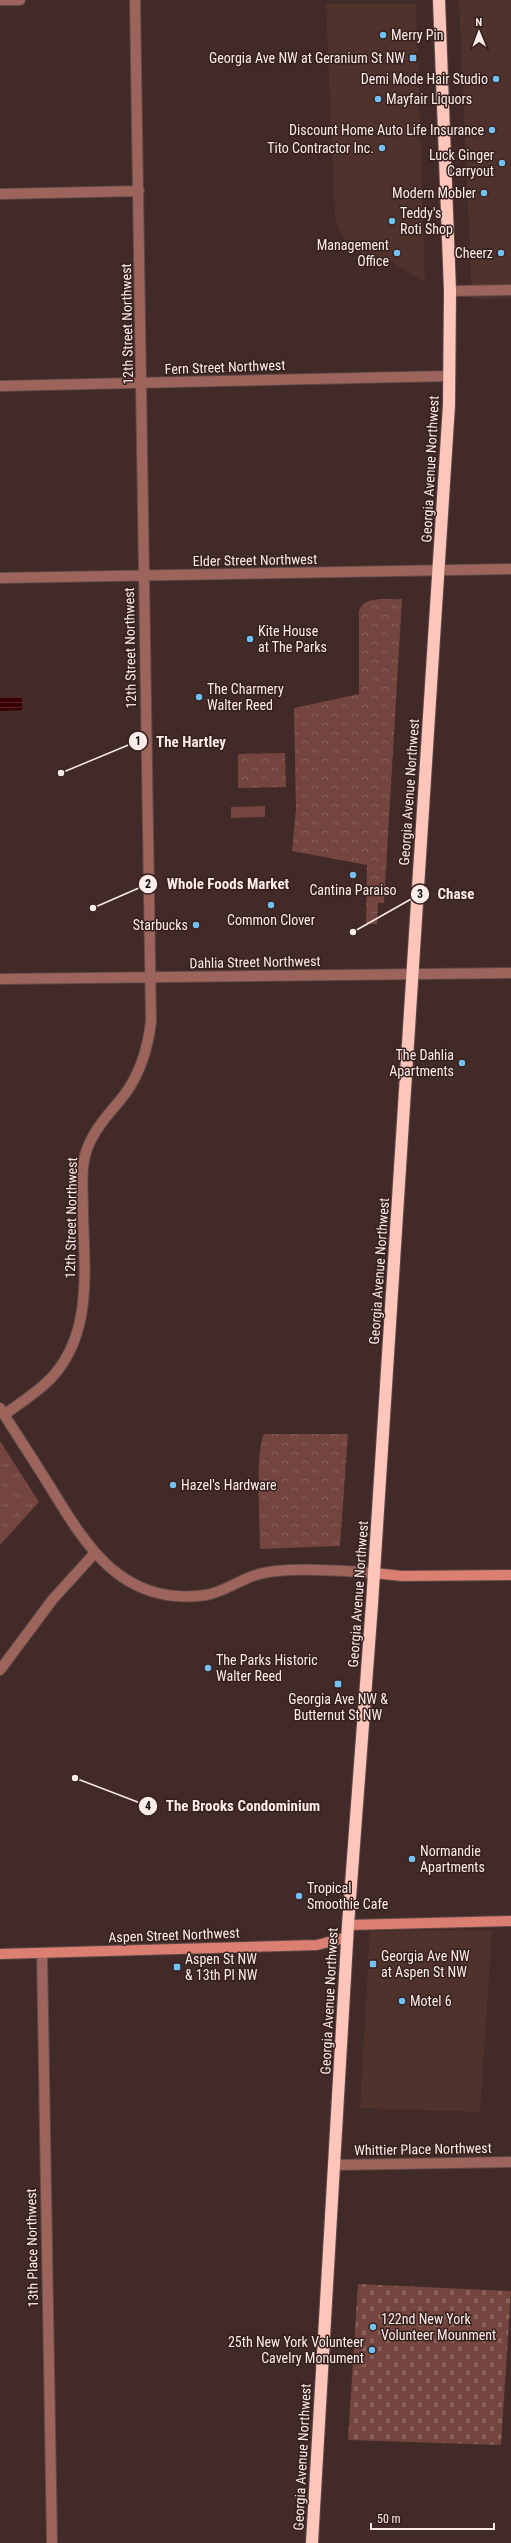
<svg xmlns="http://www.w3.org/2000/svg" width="511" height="2543" font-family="'Roboto Condensed',sans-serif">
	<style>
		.built { fill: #50322d }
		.grass { fill: url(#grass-tufts) }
		.cemetery { fill: url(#cemetery-stones) }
		.park { fill: url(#park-crowns) }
		.garden { fill: #73453e }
		.water { fill: url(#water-rules) }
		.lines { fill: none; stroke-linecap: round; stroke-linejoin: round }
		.street-casing { stroke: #5f4946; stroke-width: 12 }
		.secondary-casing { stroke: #5f4946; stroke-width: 12 }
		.highway-casing { stroke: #5f4946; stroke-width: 14 }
		.street { stroke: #9d645c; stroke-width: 10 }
		.secondary { stroke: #da7f72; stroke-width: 10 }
		.highway { stroke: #fec5bb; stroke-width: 12 }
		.poi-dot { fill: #72c1f5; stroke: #36201d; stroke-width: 1.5 }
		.labels { text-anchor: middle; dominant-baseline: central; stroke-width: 3; stroke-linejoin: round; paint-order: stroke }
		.poi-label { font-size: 14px; fill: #fcecea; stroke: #36201d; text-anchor: start }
		.street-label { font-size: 14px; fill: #fcecea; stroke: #36201d }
		.leader { fill: none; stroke: #fcecea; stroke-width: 1.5 }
		.callout-dot { fill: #fcecea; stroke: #36201d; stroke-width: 1.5 }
		.mark-label { font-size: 12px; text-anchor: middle; font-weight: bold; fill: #111 }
		.callout-label { font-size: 15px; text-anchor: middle; font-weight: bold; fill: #fcecea; stroke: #36201d; stroke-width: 3; stroke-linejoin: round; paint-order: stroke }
	</style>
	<defs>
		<pattern id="grass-tufts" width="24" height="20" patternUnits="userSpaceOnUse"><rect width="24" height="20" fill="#73453e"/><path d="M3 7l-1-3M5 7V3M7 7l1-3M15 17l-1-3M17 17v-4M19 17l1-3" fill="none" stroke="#88605a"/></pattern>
		<pattern id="cemetery-stones" width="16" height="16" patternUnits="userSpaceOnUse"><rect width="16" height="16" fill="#73453e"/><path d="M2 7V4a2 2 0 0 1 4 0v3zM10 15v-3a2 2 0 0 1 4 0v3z" fill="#88605a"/></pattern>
		<pattern id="park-crowns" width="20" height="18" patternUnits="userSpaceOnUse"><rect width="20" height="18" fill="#73453e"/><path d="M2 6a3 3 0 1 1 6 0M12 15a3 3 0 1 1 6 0" fill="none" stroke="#88605a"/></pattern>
		<pattern id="water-rules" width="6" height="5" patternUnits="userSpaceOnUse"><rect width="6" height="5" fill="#380000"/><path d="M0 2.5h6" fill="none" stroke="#562525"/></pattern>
	</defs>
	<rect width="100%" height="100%" fill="#412a27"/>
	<path class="built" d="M459 0H511V299H472Z
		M326 4H416L425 283 386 258 358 253 345 243 335 218Z
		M492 1930 480 2112 360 2108 370 1931Z"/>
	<path class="grass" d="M0 1441 39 1502 0 1545Z"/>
	<path class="cemetery" d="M358 2284 511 2291 501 2445 348 2440Z"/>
	<path class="park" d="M402 599 384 903H378L377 924H366L367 865 292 851 296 809 294 708 359 694V611C364 595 387 600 402 599Z
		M285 753 286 787 238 788V754Z
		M264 1434H348L340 1546 260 1549C260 1525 255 1450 264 1434Z"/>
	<path class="garden" d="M265 806V817L231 818V807Z"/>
	<path class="water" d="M22 697V710L0 711V698Z"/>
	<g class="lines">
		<g class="street-casing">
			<path id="street" d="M0 0H20
				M0 194 139 191
				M450 291 511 290
				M0 386 450 376
				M0 578 511 569
				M0 979 511 973
				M0 1408C16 1434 33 1459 49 1485 86 1546 122 1607 206 1595 224 1592 239 1580 256 1575 284 1566 343 1571 374 1573
				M4 1415C21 1402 40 1391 54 1375 93 1330 84 1267 83 1212 83 1192 80 1168 87 1149 95 1127 111 1112 125 1094 141 1072 148 1048 151 1021L135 0
				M0 1670 53 1599 94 1554
				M42 1953 52 2543
				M334 2165 511 2162"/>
		</g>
		<g class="secondary-casing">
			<path id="secondary" d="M374 1573 402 1576 511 1575
				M348 1925 511 1921
				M0 1954 317 1945 348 1937"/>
		</g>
		<g class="highway-casing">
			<path id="highway" d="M312 2543 348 1925 372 1604 449 405 450 291 439 0"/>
		</g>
		<use href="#street" class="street"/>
		<use href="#secondary" class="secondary"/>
		<use href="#highway" class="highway"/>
	</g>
	<g class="poi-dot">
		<circle cx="383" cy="35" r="4"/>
		<rect x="409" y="54" width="8" height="8" rx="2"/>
		<circle cx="496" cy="79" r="4"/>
		<circle cx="378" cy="99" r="4"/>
		<circle cx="492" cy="130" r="4"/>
		<circle cx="382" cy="148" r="4"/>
		<circle cx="502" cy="163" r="4"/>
		<circle cx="484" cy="193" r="4"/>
		<circle cx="392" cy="221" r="4"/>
		<circle cx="397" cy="253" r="4"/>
		<circle cx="501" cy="253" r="4"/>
		<circle cx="250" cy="639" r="4"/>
		<circle cx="199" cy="697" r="4"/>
		<circle cx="353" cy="875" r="4"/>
		<circle cx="271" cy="905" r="4"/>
		<circle cx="196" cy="925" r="4"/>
		<circle cx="462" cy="1063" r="4"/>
		<circle cx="173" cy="1485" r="4"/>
		<circle cx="208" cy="1668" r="4"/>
		<rect x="334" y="1680" width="8" height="8" rx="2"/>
		<circle cx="412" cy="1859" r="4"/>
		<circle cx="299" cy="1896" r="4"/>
		<rect x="369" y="1960" width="8" height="8" rx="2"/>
		<rect x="173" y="1963" width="8" height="8" rx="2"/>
		<circle cx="402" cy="2001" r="4"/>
		<circle cx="373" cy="2327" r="4"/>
		<circle cx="372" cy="2350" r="4"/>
	</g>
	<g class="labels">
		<g class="poi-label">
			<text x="391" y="35">Merry Pin</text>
			<text x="405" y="58" text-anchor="end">Georgia Ave NW at Geranium St NW</text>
			<text x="488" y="79" text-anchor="end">Demi Mode Hair Studio</text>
			<text x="386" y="99">Mayfair Liquors</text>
			<text x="484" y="130" text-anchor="end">Discount Home Auto Life Insurance</text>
			<text x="374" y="148" text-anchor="end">Tito Contractor Inc.</text>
			<text x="494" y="155" text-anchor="end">Luck Ginger<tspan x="494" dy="16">Carryout</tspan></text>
			<text x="476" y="193" text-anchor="end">Modern Mobler</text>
			<text x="400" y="213">Teddy's<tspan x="400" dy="16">Roti Shop</tspan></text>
			<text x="389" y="245" text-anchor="end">Management<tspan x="389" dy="16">Office</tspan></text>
			<text x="493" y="253" text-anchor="end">Cheerz</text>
			<text x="258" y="631">Kite House<tspan x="258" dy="16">at The Parks</tspan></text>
			<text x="207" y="689">The Charmery<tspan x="207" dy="16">Walter Reed</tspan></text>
			<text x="353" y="890" text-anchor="middle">Cantina Paraiso</text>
			<text x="271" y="920" text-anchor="middle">Common Clover</text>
			<text x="188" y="925" text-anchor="end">Starbucks</text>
			<text x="454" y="1055" text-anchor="end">The Dahlia<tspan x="454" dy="16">Apartments</tspan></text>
			<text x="181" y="1485">Hazel's Hardware</text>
			<text x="216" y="1660">The Parks Historic<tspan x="216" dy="16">Walter Reed</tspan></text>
			<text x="338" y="1699" text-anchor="middle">Georgia Ave NW &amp;<tspan x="338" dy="16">Butternut St NW</tspan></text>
			<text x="420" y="1851">Normandie<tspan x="420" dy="16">Apartments</tspan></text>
			<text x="307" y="1888">Tropical<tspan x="307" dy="16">Smoothie Cafe</tspan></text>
			<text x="381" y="1956">Georgia Ave NW<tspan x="381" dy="16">at Aspen St NW</tspan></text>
			<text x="185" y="1959">Aspen St NW<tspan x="185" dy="16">&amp; 13th Pl NW</tspan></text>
			<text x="410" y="2001">Motel 6</text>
			<text x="381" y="2319">122nd New York<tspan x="381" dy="16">Volunteer Mounment</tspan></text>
			<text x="364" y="2342" text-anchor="end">25th New York Volunteer<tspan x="364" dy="16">Cavelry Monument</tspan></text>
		</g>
		<g class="street-label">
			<text transform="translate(127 324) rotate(-91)">12th Street Northwest</text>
			<text transform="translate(225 367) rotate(-2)">Fern Street Northwest</text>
			<text transform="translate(430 469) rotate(-87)">Georgia Avenue Northwest</text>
			<text transform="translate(255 560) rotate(-1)">Elder Street Northwest</text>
			<text transform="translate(130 648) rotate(-91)">12th Street Northwest</text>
			<text transform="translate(409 792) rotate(-86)">Georgia Avenue Northwest</text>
			<text transform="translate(255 962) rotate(-1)">Dahlia Street Northwest</text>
			<text transform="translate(71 1218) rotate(-89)">12th Street Northwest</text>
			<text transform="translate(379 1271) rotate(-86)">Georgia Avenue Northwest</text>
			<text transform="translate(358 1594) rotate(-86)">Georgia Avenue Northwest</text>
			<text transform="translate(174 1935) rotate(-2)">Aspen Street Northwest</text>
			<text transform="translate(329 2001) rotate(-87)">Georgia Avenue Northwest</text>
			<text transform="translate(423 2149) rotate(-1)">Whittier Place Northwest</text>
			<text transform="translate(32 2248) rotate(-91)">13th Place Northwest</text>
			<text transform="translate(302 2457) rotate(-87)">Georgia Avenue Northwest</text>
		</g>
	</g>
	<path class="leader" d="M61 773L138 741M93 908L148 884M353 932L420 894M75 1778L148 1806"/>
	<g class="callout-dot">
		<circle cx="61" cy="773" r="4"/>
		<circle cx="93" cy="908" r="4"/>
		<circle cx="353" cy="932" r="4"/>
		<circle cx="75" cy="1778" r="4"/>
		<circle cx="138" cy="741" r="10"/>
		<circle cx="148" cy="884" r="10"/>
		<circle cx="420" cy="894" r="10"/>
		<circle cx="148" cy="1806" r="10"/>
	</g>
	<g class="mark-label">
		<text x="138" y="745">1</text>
		<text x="148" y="888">2</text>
		<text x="420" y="898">3</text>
		<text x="148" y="1810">4</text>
	</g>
	<g class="callout-label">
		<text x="191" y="747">The Hartley</text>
		<text x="228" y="889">Whole Foods Market</text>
		<text x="456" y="899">Chase</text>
		<text x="243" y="1811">The Brooks Condominium</text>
	</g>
	<g transform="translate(479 32) rotate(359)" stroke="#36201d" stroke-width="3" paint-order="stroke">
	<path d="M0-3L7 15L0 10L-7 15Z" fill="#fcecea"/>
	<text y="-6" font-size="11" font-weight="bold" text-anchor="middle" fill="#fcecea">N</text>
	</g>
	<path d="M371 2523v6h123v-6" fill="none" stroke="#fcecea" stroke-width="2"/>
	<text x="377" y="2523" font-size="12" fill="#fcecea" stroke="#36201d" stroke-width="3" paint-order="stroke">50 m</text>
</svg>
